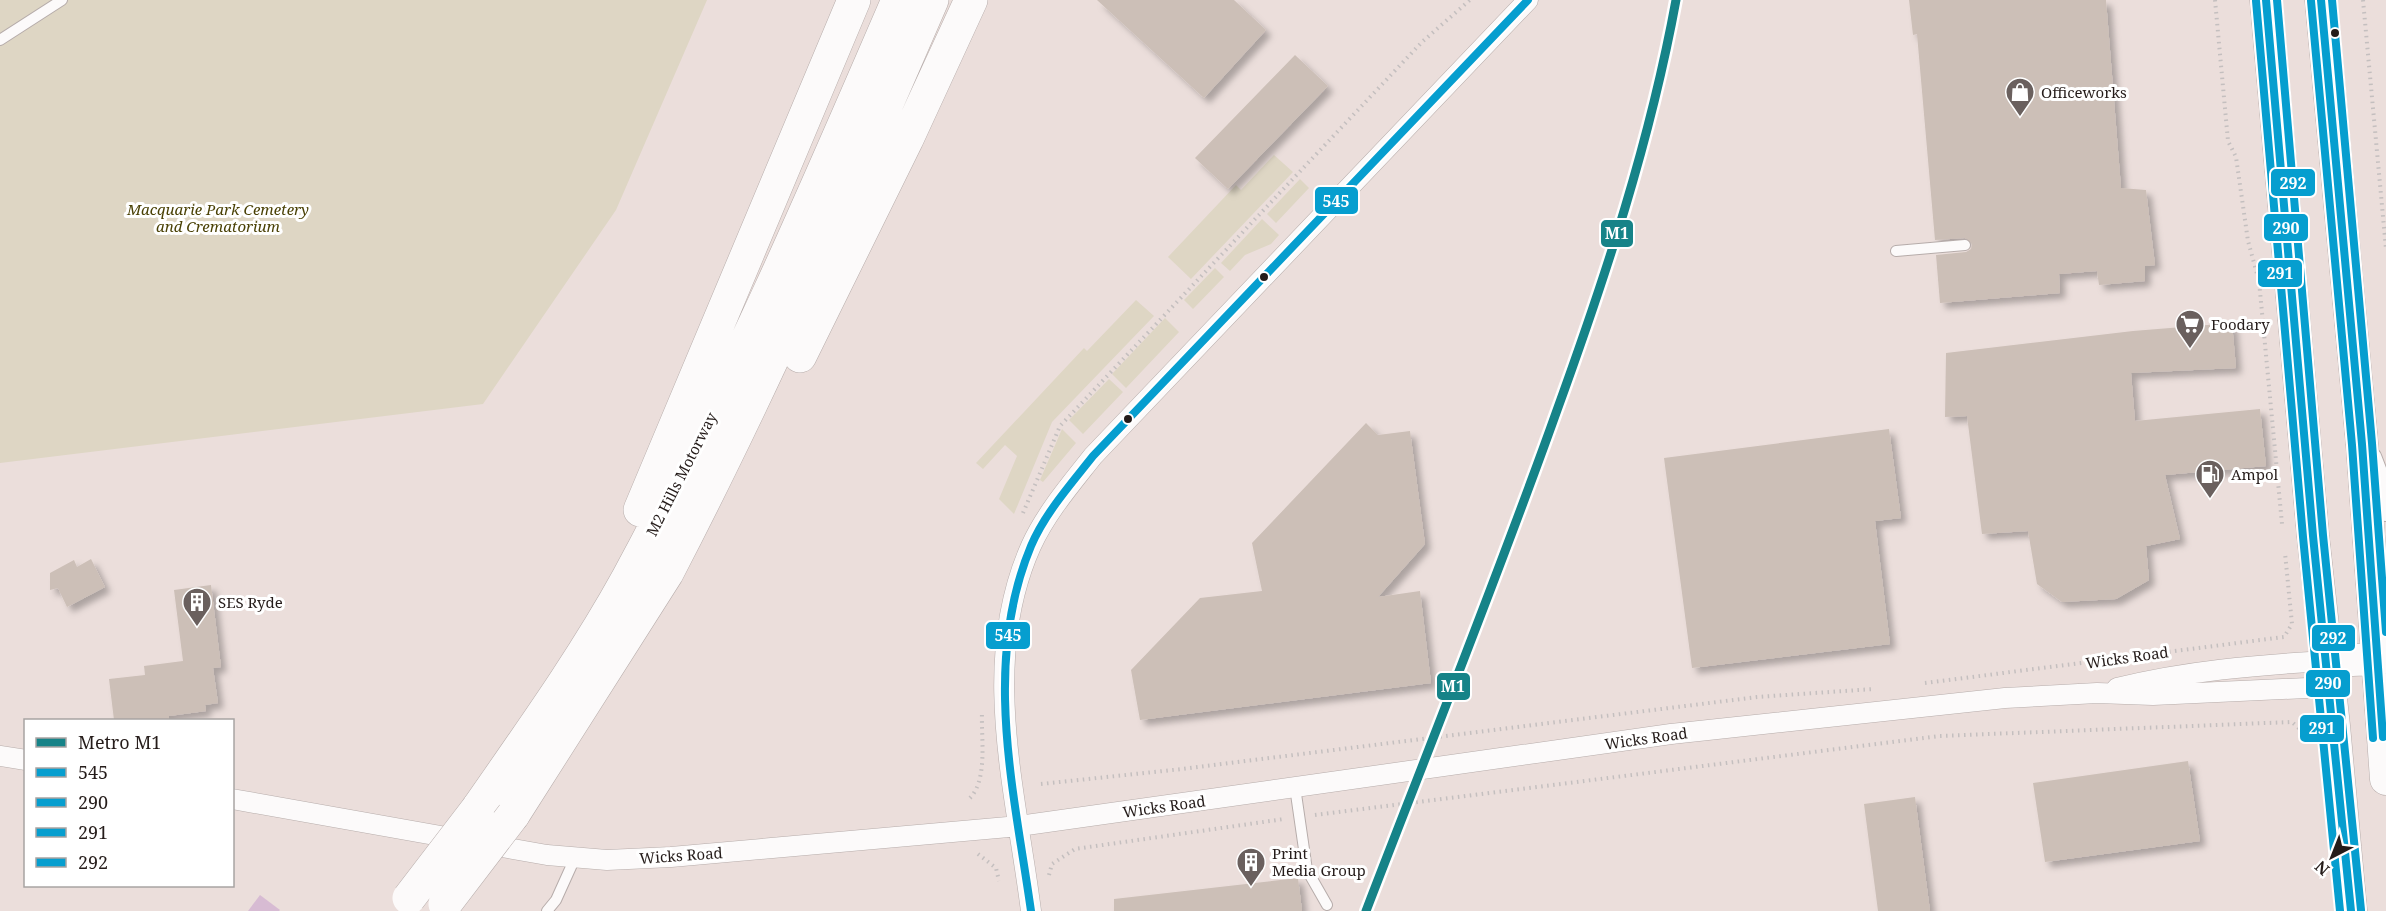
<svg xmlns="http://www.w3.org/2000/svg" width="2386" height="911" font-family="'Noto Serif',serif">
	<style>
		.green { fill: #ded6c4 }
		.water { fill: #d7bbd3 }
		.building { fill: #ccbfb7; filter: url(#shadow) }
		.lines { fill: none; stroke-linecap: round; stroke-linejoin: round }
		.lane-casing { stroke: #b6acaa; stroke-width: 12 }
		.street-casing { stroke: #b6acaa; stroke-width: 21 }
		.secondary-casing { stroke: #b6acaa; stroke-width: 30 }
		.primary-casing { stroke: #b6acaa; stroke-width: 33 }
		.highway-casing { stroke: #b6acaa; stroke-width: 34 }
		.path { stroke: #c4bfbf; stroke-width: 4; stroke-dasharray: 1.5 4.5; stroke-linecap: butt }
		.lane { stroke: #fcfafa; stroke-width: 10 }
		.street { stroke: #fcfafa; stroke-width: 20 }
		.secondary { stroke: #fcfafa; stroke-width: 28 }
		.primary { stroke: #fcfafa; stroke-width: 32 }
		.highway { stroke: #fcfafa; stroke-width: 33 }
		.highway-bridge-casing { stroke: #b6acaa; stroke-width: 34; stroke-linecap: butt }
		.highway-bridge { stroke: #fcfafa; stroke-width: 33 }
		.bus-1-casing { stroke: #fff; stroke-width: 12 }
		.bus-2-casing { stroke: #fff; stroke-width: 12 }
		.bus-3-casing { stroke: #fff; stroke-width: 12 }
		.bus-4-casing { stroke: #fff; stroke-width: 12 }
		.bus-1 { stroke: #069ecf; stroke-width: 8 }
		.bus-2 { stroke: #069ecf; stroke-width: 8 }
		.bus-3 { stroke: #069ecf; stroke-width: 8 }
		.bus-4 { stroke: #069ecf; stroke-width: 8 }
		.metro-1-casing { stroke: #fff; stroke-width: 14 }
		.metro-1 { stroke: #168388; stroke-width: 9 }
		.bus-dot { fill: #251c1a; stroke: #fff; stroke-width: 2 }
		.labels { text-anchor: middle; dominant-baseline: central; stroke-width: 6; stroke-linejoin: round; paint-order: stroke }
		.poi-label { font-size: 15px; fill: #251c1a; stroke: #fff; text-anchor: start }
		.park-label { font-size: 15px; font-style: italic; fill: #4a4105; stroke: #fff }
		.street-label { font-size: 15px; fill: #251c1a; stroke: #fff }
		.line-badge { stroke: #fff; stroke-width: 2 }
		.badge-label { font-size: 16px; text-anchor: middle; font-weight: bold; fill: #fff }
	</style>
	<defs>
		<filter id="shadow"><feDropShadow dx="5.5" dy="5.5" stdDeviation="3" flood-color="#0004"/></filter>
	</defs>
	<rect width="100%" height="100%" fill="#ebdedb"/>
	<path class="green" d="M0 0H707L616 210 483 404 0 463Z
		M1274 155 1293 172 1191 279 1168 257 1236 185 1241 190Z
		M1300 179 1309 188 1276 223 1267 214Z
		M1262 219 1279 235 1271 244 1245 255 1230 271 1221 263Z
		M1215 268 1224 277 1193 309 1184 300Z
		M1136 300 1154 316 1052 422 1014 514 999 499 1017 456 1005 445 983 469 976 463 1084 348 1087 351Z
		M1165 318 1179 332 1126 388 1112 374Z
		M1109 379 1123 392 1083 434 1069 420Z
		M1062 429 1076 443 1043 482 1040 480Z"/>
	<path class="water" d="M260 895 280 910 279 911H248Z"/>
	<path class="building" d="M1097 0H1234L1266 30 1204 98Z
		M1909 0H2106L2121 188 2146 190 2155 265 2145 266V281L2099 285 2097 271 2059 274 2060 293 1940 303 1936 255 1966 252 1971 249 1972 244 1965 238 1935 240 1917 34 1913 35Z
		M1295 55 1328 86 1228 189 1195 158Z
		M2232 323 2236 368 2131 373 2135 421 2260 409 2266 466 2165 475 2180 539 2146 546 2149 580 2116 599 2062 602 2037 584 2028 531 1982 534 1967 416 1945 417 1946 353 2133 331Z
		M1366 423 1378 435 1410 431 1425 544 1378 597 1420 591 1431 683 1140 720 1131 670 1200 598 1262 591 1252 543Z
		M1889 429 1901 518 1875 521 1890 644 1692 668 1664 458Z
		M91 559 105 587 67 607 58 588 50 590V573L74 560 77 567Z
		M211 585 221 667 213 668 218 703 205 705 206 711 169 716V720H114L109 679 145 675 144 666 183 661 174 590Z
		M2188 761 2200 841 2045 862 2033 783Z
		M1915 797 1930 911H1878L1864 804Z
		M1298 878 1302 911H1114V899Z"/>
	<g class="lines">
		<g class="lane-casing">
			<path id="lane" d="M0 40 62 0
				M1896 251 1965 245
				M1295 787 1307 870 1327 905
				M547 911 556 900 575 858"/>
		</g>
		<g class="street-casing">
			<path id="street" d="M2117 688C2185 671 2256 665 2326 661
				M0 756 26 760
				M232 799 547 855 607 860 671 857 1019 826 1671 734 2005 698 2097 693 2153 695 2328 687
				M1031 911C1016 791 979 662 1031 546 1046 513 1071 484 1093 456L1528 0"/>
		</g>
		<g class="secondary-casing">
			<path id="secondary" d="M2368 460 2386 507"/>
		</g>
		<g class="primary-casing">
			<path id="primary" d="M2266 0 2313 536 2334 726 2351 911
				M2321 0 2362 444 2386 779
				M2326 661 2378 659"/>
		</g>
		<g class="highway-casing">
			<path id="highway" d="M800 356 907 139 971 0
				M640 510 854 0
				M478 808C530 733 584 658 628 578 729 391 814 195 898 0
				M513 815 667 573C765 385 848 194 932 0"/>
		</g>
		<path class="path" d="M2215 0 2228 141 2236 157 2248 241 2259 281 2282 524
			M2363 0 2386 249
			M1023 513 1060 426 1422 42 1470 0
			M1925 683 2284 637 2292 624 2285 553
			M1041 784 1182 769 1757 697 1873 689
			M970 798C988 779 981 738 982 713
			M1315 815 1940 736 2292 722 2301 730 2308 729
			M978 854 996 868 999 881
			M1049 875 1052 864 1075 849 1284 819"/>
		<use href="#lane" class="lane"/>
		<use href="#street" class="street"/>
		<use href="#secondary" class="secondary"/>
		<use href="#primary" class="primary"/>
		<use href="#highway" class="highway"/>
		<g class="highway-bridge-casing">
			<path id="highway-bridge" d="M409 898 478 808
				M445 904 513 815"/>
		</g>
		<use href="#highway-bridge" class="highway-bridge"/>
		<g class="bus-1-casing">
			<path id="bus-1" d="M1031 911C1014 791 982 663 1031 546 1045 513 1071 484 1093 456L1528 0"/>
		</g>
		<g class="bus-2-casing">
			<path id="bus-2" d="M2266 0 2313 536 2351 911
				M2321 0 2362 444 2383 737"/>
		</g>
		<g class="bus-3-casing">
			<path id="bus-3" d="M2256 1 2303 537 2340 911
				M2311 1 2352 445 2373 738"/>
		</g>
		<g class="bus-4-casing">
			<path id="bus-4" d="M2277 0 2323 535 2361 910
				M2332 0 2372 443 2386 632"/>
		</g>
		<use href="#bus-1" class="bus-1"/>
		<use href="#bus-2" class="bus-2"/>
		<use href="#bus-3" class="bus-3"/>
		<use href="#bus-4" class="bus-4"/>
		<g class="metro-1-casing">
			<path id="metro-1" d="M1366 911C1430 745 1496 581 1556 413 1605 278 1650 142 1676 0"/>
		</g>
		<use href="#metro-1" class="metro-1"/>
	</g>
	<defs>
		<g id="shop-pin" transform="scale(1.5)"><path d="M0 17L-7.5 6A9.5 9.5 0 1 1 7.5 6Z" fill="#6a605e" stroke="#fff"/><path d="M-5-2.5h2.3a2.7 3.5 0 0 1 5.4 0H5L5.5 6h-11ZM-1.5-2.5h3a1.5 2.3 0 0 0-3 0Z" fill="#fff"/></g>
		<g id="supermarket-pin" transform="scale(1.5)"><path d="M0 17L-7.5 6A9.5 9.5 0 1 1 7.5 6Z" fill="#6a605e" stroke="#fff"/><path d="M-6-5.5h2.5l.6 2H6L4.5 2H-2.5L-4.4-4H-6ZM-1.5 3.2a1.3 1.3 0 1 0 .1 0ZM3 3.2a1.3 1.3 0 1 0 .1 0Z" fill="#fff"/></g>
		<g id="fuel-pin" transform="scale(1.5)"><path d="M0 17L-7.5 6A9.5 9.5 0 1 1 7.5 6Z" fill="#6a605e" stroke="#fff"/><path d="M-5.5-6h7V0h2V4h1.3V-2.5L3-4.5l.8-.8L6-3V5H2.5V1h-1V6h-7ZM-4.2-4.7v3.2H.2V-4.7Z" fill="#fff"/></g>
		<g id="building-pin" transform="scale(1.5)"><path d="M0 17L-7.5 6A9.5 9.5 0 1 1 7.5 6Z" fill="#6a605e" stroke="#fff"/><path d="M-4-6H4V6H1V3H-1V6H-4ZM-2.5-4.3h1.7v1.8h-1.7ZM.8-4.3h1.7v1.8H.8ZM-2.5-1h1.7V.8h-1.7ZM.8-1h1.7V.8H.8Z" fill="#fff"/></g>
	</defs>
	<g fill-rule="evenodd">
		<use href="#shop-pin" x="2020" y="92"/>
		<use href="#supermarket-pin" x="2190" y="324"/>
		<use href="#fuel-pin" x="2210" y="474"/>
		<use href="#building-pin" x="197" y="602"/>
		<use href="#building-pin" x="1251" y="862"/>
	</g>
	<g class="bus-dot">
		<circle cx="2335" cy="33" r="5"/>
		<circle cx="1264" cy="277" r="5"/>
		<circle cx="1128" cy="419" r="5"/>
	</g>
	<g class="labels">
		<g class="poi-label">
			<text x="2041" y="92">Officeworks</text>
			<text x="2211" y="324">Foodary</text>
			<text x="2231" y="474">Ampol</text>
			<text x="218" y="602">SES Ryde</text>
			<text x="1272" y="853">Print<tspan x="1272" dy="17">Media Group</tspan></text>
		</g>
		<g class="park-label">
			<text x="218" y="209">Macquarie Park Cemetery<tspan x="218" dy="17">and Crematorium</tspan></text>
		</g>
		<g class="street-label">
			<text transform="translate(681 474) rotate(-63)">M2 Hills Motorway</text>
			<text transform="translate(2127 657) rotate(-8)">Wicks Road</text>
			<text transform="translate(1646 738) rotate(-8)">Wicks Road</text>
			<text transform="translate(1164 806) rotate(-8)">Wicks Road</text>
			<text transform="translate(681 855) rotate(-4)">Wicks Road</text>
		</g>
	</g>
	<g class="line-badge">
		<rect x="2270" y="168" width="46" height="29" rx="6" fill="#069ecf"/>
		<rect x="1314" y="186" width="45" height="29" rx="6" fill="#069ecf"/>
		<rect x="2263" y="213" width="46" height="29" rx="6" fill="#069ecf"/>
		<rect x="1600" y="219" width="34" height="29" rx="6" fill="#168388"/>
		<rect x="2257" y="259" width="46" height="29" rx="6" fill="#069ecf"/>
		<rect x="985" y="621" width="46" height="29" rx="6" fill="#069ecf"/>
		<rect x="2311" y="624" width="45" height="28" rx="6" fill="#069ecf"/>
		<rect x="2305" y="669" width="46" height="29" rx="6" fill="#069ecf"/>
		<rect x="1436" y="672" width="35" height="29" rx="6" fill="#168388"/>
		<rect x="2299" y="714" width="46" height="29" rx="6" fill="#069ecf"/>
	</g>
	<g class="badge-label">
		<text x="2293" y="189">292</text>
		<text x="1336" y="207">545</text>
		<text x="2286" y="234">290</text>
		<text x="1617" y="239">M1</text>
		<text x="2280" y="279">291</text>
		<text x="1008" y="641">545</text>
		<text x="2333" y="644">292</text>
		<text x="2328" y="689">290</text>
		<text x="1453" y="692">M1</text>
		<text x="2322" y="734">291</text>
	</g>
	<rect x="24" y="719" width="210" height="168" fill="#ffffff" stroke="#a8a4a3" stroke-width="1.5"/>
	<rect x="36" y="738" width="30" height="9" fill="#168388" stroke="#a8a4a3" stroke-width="1.5"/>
	<text x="78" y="749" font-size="18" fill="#251c1a">Metro M1</text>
	<rect x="36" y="768" width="30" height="9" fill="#069ecf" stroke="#a8a4a3" stroke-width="1.5"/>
	<text x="78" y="779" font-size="18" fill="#251c1a">545</text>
	<rect x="36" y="798" width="30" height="9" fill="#069ecf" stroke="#a8a4a3" stroke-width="1.5"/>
	<text x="78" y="809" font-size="18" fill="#251c1a">290</text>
	<rect x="36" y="828" width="30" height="9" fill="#069ecf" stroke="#a8a4a3" stroke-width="1.5"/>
	<text x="78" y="839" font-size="18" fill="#251c1a">291</text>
	<rect x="36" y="858" width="30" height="9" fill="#069ecf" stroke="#a8a4a3" stroke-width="1.5"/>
	<text x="78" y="869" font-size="18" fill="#251c1a">292</text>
	<g transform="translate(2332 857) rotate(222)" stroke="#ffffff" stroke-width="4.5" paint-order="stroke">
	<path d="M0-4.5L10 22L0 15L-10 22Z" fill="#251c1a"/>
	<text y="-9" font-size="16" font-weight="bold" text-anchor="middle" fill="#251c1a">N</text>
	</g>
</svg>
